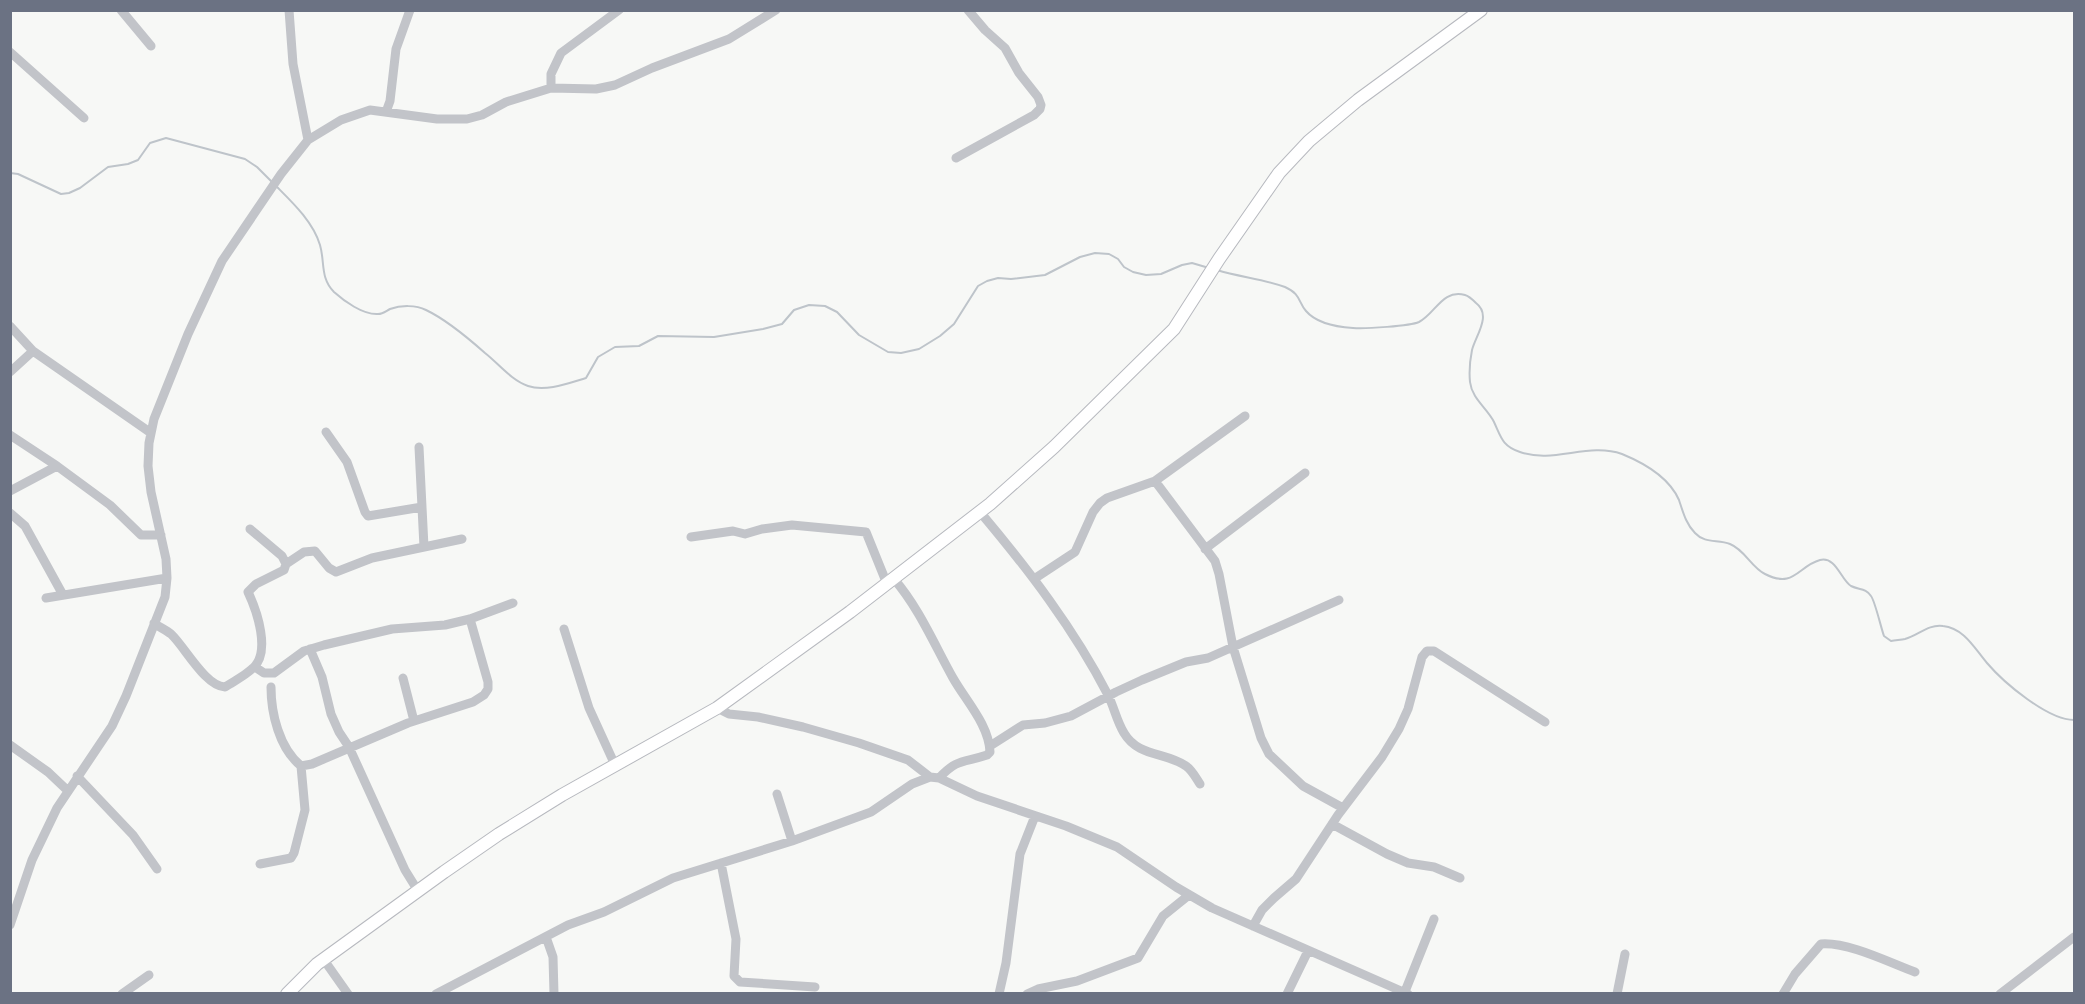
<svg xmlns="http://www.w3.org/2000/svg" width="2085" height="1004" font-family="'DejaVu Sans',sans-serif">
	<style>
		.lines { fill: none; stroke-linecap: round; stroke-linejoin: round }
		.stream { stroke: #bec4ca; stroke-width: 2 }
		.secondary-casing { stroke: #b7b9bf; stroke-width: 14 }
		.street { stroke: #c2c4c9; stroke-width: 9 }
		.secondary { stroke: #fff; stroke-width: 12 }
	</style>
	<rect width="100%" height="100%" fill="#f7f8f6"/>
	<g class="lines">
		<path class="stream" d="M10 173 18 174 61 194 69 193 80 188 108 167 128 164 138 160 150 143 166 138 245 159 257 167 273 183
			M277 187C293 203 313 222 320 245 325 262 320 278 334 292 344 301 363 315 378 314 383 314 386 311 390 309 401 305 416 305 426 310 447 320 467 337 485 353 499 364 511 380 528 386 546 392 569 383 586 378L598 357 615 347 639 346 658 336 714 337 763 329 782 324 794 310 809 305 825 306 837 312 859 335 888 352 901 353 919 349 940 336 954 324 978 286 987 281 998 278 1011 279 1045 275 1080 257 1095 253 1109 254 1118 259 1124 267 1133 272 1146 275 1161 274 1182 265 1192 263 1209 268
			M1217 270C1239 277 1264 279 1285 287 1301 294 1298 302 1306 311 1317 324 1338 327 1353 328 1365 329 1410 326 1419 322 1436 313 1442 289 1465 295 1469 296 1473 300 1476 303 1492 315 1476 335 1472 350 1470 360 1469 372 1470 382 1472 399 1487 408 1494 422 1501 437 1502 446 1520 452 1554 464 1588 442 1622 454 1644 463 1669 477 1679 500 1683 512 1686 524 1695 533 1705 544 1718 539 1730 544 1745 550 1751 567 1765 574 1794 589 1798 566 1820 560 1836 556 1841 580 1851 586 1859 590 1866 588 1871 596 1875 601 1881 628 1884 636L1891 641C1896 640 1901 640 1905 639 1919 635 1928 624 1943 626 1964 628 1975 649 1987 663 2004 683 2048 720 2074 720"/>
		<g class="secondary-casing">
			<path id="secondary" d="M287 994 317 964 444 872 499 834 562 795 717 708 850 612 990 504 1054 447 1174 329 1219 259 1279 173 1309 141 1358 100 1481 10"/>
		</g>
		<path class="street" d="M121 10 151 46
			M289 10 293 64 308 140
			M10 52 84 118
			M551 88V74L561 53 619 10
			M386 112 390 101 396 49 410 10
			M956 158 1034 115 1040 109 1041 105 1038 97 1019 73 1005 48 985 30 968 10
			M10 326 33 351 151 433
			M10 372 33 351
			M326 432 347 462 365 512 368 516 422 507
			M10 435 57 466 110 505 141 535H161
			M419 447 424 547
			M1155 481 1215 561 1219 574 1233 647 1261 738 1269 754 1303 786 1343 808
			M10 491 57 466
			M980 512C1028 569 1074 629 1108 695 1114 707 1117 722 1124 733 1138 757 1166 752 1186 766 1192 770 1196 778 1200 784
			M10 513 25 526 63 595
			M691 537 733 531 745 534 762 529 792 525 866 532 887 584
			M1205 549 1305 473
			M286 564 304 552 315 551 329 568 336 572 372 558 462 539
			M894 579C919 608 934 644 953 678 966 701 989 725 990 752L987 755C963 763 958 758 939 778
			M1034 579 1075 552 1093 512 1100 503 1107 498 1155 481 1245 416
			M46 598 167 578
			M154 623C159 627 166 630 171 634 185 647 205 686 225 687 234 681 245 676 253 668 271 652 257 611 248 592L256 584 284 570 286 564 282 556 250 529
			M564 629 589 708 615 765
			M310 649 322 677 331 714 339 732 349 747 405 870 418 891
			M255 667 264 673H274L304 651 324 645 392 629 445 625 470 619 513 603
			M403 678 414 721
			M271 687C271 713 279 748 301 766L312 764 408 723 473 702 484 695 488 689V682L470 619
			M717 708 729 714 758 717 803 727 859 743 908 760 930 777
			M10 745 48 772 67 790
			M990 746 1023 725 1045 723 1071 716 1116 692 1142 680 1186 662 1208 658 1339 600
			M77 776 133 835 157 869
			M777 794 792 841
			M1332 824 1387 854 1408 863 1434 867 1460 878
			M721 863 736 939 734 976 740 982 815 987
			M260 864 291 858 294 853 305 810 301 766
			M10 925 32 860 57 808 112 726 126 696 165 597 167 578 166 559 151 492 148 466 149 443 154 419 188 334 222 261 281 174 308 140 341 120 370 110 437 119H467L482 115 506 102 551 88 596 89 615 85 652 68 729 39 776 10
			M1253 926 1262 910 1274 898 1296 879 1338 815 1382 757 1399 729 1408 709 1422 657 1427 651H1434L1545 722
			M546 937 553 957 554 994
			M324 960 348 994
			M122 994 149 975
			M436 994 568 925 604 912 673 878 792 841 871 812 912 784 930 777 939 778 977 796 1066 826 1117 847 1176 887 1212 908 1408 994
			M999 994 1006 963 1020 854 1035 816
			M1027 994 1038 989 1077 981 1138 958 1163 916 1189 895
			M1287 994 1308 951
			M1404 994 1434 919
			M1617 994 1625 954
			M1783 994 1795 974 1821 944C1849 942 1888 962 1915 972
			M2000 994 2074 937"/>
		<use href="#secondary" class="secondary"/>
	</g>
	<rect width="2085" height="1004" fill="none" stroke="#6b7283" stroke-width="24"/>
</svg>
